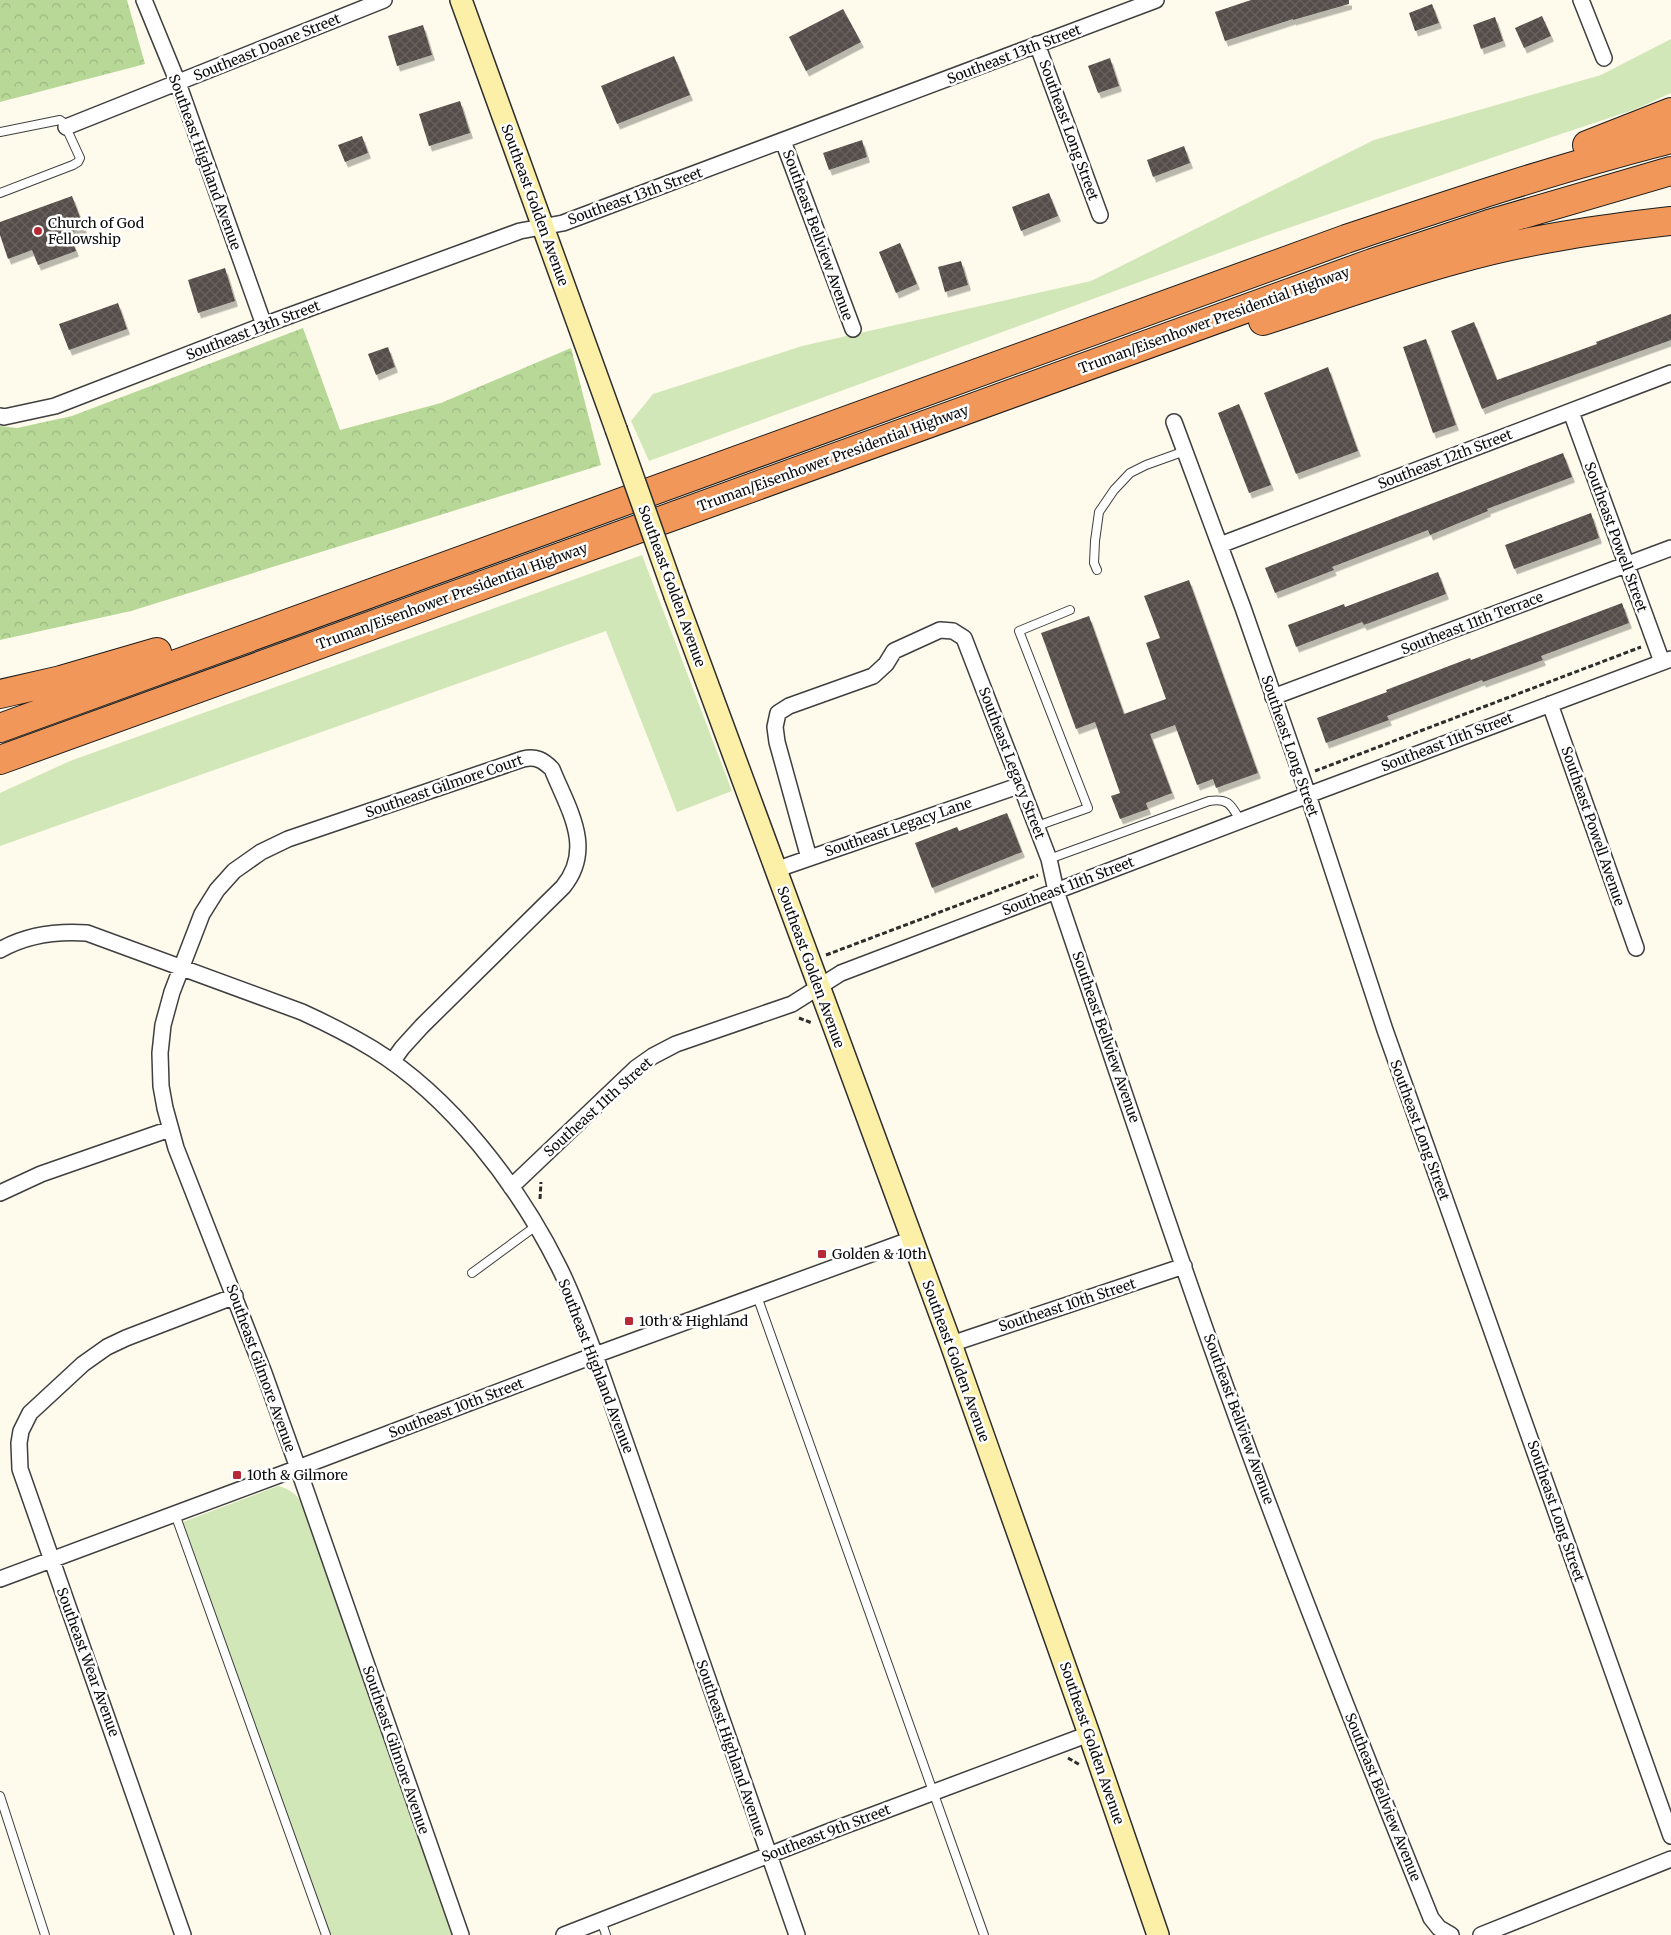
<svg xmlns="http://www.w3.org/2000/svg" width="1671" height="1935" font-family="Merriweather,serif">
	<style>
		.grass { fill: #d2e7b7 }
		.forest { fill: url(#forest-crowns) }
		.building { fill: url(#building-cross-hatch); filter: url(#shadow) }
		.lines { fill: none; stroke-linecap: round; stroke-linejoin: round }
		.lane-casing { stroke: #3f3f3f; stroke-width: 10 }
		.street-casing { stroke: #3f3f3f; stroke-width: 18 }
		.secondary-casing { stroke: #2e2e2e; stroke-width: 24 }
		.highway-casing { stroke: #1d1d1d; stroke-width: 30 }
		.path { stroke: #2e2e2e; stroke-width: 3; stroke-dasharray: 5 2.5; stroke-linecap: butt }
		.lane { stroke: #fff; stroke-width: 8 }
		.street { stroke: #fff; stroke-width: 15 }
		.secondary { stroke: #fcf0a9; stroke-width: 21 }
		.highway { stroke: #f09759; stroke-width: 28 }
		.secondary-bridge-casing { stroke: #2e2e2e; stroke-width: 24; stroke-linecap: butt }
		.secondary-bridge { stroke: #fcf0a9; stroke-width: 21 }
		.poi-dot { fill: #b82936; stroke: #fff; stroke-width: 2 }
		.labels { text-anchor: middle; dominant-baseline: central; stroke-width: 5; stroke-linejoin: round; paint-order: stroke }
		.street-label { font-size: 14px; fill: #0c0c0c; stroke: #fff }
		.poi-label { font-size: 14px; fill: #0c0c0c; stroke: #fff; text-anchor: start }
	</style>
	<defs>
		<pattern id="forest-crowns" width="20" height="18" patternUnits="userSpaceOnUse" patternTransform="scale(1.25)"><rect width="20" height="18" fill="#b7d897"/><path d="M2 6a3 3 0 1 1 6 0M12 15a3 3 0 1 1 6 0" fill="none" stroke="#9cb881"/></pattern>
		<pattern id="building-cross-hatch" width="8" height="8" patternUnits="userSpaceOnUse" patternTransform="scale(1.25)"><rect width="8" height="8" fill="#554d49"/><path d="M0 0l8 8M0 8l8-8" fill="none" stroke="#68625f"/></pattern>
		<filter id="shadow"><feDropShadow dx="3" dy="5.5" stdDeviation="0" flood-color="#0004"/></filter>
	</defs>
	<rect width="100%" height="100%" fill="#fefaec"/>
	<path class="grass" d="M1671 39V93L1636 109 1549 138 1271 234 649 461 631 421 653 394 802 346 1091 281 1374 140 1601 75Z
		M642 555 732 791 677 812 606 631 0 846V793L70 761Z
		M278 1486C293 1490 299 1496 305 1510L454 1935H327L183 1522Z"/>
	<path class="forest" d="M0 0H127L145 64 0 102Z
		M303 328 340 430 441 403 571 348 601 465 131 611 0 640V426L17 428 72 416Z"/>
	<path class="building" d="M1251 0H1349V4L1293 20V19L1225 41 1215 12Z
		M1432 4 1439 23 1415 31 1409 13Z
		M843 9 861 42 806 71 789 37Z
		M1542 16 1551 36 1524 48 1515 28Z
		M1495 17 1503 41 1481 49 1473 25Z
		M423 25 432 55 397 66 388 36Z
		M674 56 690 95 617 124 601 86Z
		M1110 58 1119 86 1098 93 1088 66Z
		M460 101 470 133 429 146 419 114Z
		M362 136 368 153 345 162 338 145Z
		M862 140 867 157 829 170 823 153Z
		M1184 146 1190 163 1153 177 1147 160Z
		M1049 193 1058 216 1021 231 1012 207Z
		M72 196 84 228 69 233 76 251 38 265 32 250 8 259 0 235V222Z
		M900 243 917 284 896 293 879 252Z
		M961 261 968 285 945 292 938 267Z
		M225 268 235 301 198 313 188 280Z
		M118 303 127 329 69 350 59 324Z
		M1671 314V340L1505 400 1482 409 1451 331 1474 322 1497 380 1597 344 1596 342Z
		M1426 339 1456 425 1433 433 1403 347Z
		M388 347 395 367 376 375 368 354Z
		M1328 367 1358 451 1296 474 1264 393Z
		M1239 404 1271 485 1249 493 1218 413Z
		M1563 453 1572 477 1487 509 1488 511 1430 535 1428 530 1332 567 1334 570 1275 593 1265 568Z
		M1591 513 1599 538 1514 569 1505 545Z
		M1438 572 1446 594 1364 625 1362 622 1296 647 1288 625 1344 604 1345 607Z
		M1189 580 1258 773 1216 788 1213 779 1197 785 1175 725 1150 734 1172 793 1146 803 1148 809 1120 819 1111 796 1120 793 1095 722 1076 729 1041 633 1089 616 1124 714 1166 699 1146 643 1160 638 1144 596Z
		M1622 603 1629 623 1541 656 1543 660 1483 682 1482 680 1387 716 1389 720 1326 743 1317 718 1387 692 1386 690 1470 658 1471 660Z
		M1007 813 1022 852 932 888 915 843 957 827 959 831Z"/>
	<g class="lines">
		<g class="lane-casing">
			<path id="lane" d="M0 132 60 120 64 123 80 158 78 162 73 165 0 193
				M1097 570 1094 563 1095 541 1099 512 1114 490 1130 473 1146 465 1185 451
				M1037 826 1088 808 1019 631 1070 610
				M1049 859 1209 801C1229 798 1231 805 1240 820
				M472 1273 536 1226
				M757 1296 984 1935
				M175 1514 326 1935
				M0 1796 45 1935
				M601 1920 606 1935"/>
		</g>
		<g class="street-casing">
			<path id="street" d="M144 0 178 83 264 325
				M1581 0 1604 58
				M1037 44 1100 215
				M66 127 384 0
				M783 141 853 329
				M1571 412 1662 662
				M0 416 4 417 55 406 264 325 520 231 563 223 1156 0
				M1174 422 1243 608 1308 795 1385 1030 1671 1836
				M1220 545 1671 373
				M1273 697 1671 548
				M1550 704 1636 948
				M809 858 777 742 775 727 778 713 789 706 873 676 886 664 894 651 940 630 953 631 964 638 1049 859 1056 891C1121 1083 1185 1277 1255 1468 1311 1619 1371 1769 1431 1918L1439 1928 1451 1935
				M775 870 1021 785
				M0 950C26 935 58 931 87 933L302 1012C326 1023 350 1035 373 1049 451 1097 518 1185 559 1267 573 1295 584 1325 595 1355L797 1935
				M392 1062 402 1048 422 1026 563 887C595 848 568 809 552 769 543 760 536 756 523 759L288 839 261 852 234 871 217 890 202 914 172 992 163 1025 160 1053 161 1086 165 1108 176 1148 264 1373 298 1468 461 1935
				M511 1187 636 1068 653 1056 676 1044 792 1004 841 973 1308 795 1671 659
				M0 1193 41 1174 170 1129
				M951 1344 1184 1266
				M0 1579 298 1468 595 1355 912 1239
				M183 1935 20 1469 19 1443 21 1431 30 1413 83 1364 107 1347 126 1338 235 1296
				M564 1935 833 1830 1089 1734
				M1481 1935 1671 1859"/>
		</g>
		<g class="secondary-casing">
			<path id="secondary" d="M461 0 616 429
				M675 596 951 1344 1089 1734 1158 1935"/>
		</g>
		<g class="highway-casing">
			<path id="highway" d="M1587 145 1671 112
				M1263 321C1329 300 1394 276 1462 258 1530 239 1601 229 1671 221
				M0 694 61 680 157 652
				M0 728 1346 239C1453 203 1561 167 1671 139
				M0 760 1372 263 1489 224 1671 171"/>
		</g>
		<path class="path" d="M1315 771 1641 647
			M826 955 1038 875
			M799 1018 812 1023
			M540 1199 541 1182
			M1068 1758 1080 1765"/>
		<use href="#lane" class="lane"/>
		<use href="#street" class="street"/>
		<use href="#secondary" class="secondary"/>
		<use href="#highway" class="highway"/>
		<g class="secondary-bridge-casing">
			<path id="secondary-bridge" d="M616 429 675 596"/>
		</g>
		<use href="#secondary-bridge" class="secondary-bridge"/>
	</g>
	<g class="poi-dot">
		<circle cx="38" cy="231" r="5"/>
		<rect x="817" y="1249" width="10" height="10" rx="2.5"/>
		<rect x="624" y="1316" width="10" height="10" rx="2.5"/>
		<rect x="232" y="1470" width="10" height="10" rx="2.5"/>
	</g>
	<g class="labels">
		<g class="street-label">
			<text transform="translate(267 47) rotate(-22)">Southeast Doane Street</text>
			<text transform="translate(1014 54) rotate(-21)">Southeast 13th Street</text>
			<text transform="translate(1069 130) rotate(70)">Southeast Long Street</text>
			<text transform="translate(205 162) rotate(70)">Southeast Highland Avenue</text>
			<text transform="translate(635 196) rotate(-20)">Southeast 13th Street</text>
			<text transform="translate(535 205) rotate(70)">Southeast Golden Avenue</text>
			<text transform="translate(818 235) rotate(70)">Southeast Bellview Avenue</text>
			<text transform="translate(1214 320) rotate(-20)">Truman/Eisenhower Presidential Highway</text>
			<text transform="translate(253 330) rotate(-21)">Southeast 13th Street</text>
			<text transform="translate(833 458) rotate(-20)">Truman/Eisenhower Presidential Highway</text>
			<text transform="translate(1445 459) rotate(-21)">Southeast 12th Street</text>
			<text transform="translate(1616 537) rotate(70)">Southeast Powell Street</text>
			<text transform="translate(672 586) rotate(70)">Southeast Golden Avenue</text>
			<text transform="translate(452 596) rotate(-20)">Truman/Eisenhower Presidential Highway</text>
			<text transform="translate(1472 623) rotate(-21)">Southeast 11th Terrace</text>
			<text transform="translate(1447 742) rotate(-21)">Southeast 11th Street</text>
			<text transform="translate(1290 746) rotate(71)">Southeast Long Street</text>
			<text transform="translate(1012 763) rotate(69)">Southeast Legacy Street</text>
			<text transform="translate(444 786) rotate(-19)">Southeast Gilmore Court</text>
			<text transform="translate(1593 826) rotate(71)">Southeast Powell Avenue</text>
			<text transform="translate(898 827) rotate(-19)">Southeast Legacy Lane</text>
			<text transform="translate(1068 886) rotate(-21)">Southeast 11th Street</text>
			<text transform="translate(811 967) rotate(70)">Southeast Golden Avenue</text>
			<text transform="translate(1106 1037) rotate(71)">Southeast Bellview Avenue</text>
			<text transform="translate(598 1107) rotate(-42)">Southeast 11th Street</text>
			<text transform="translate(1420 1130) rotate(70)">Southeast Long Street</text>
			<text transform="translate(1067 1305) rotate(-18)">Southeast 10th Street</text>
			<text transform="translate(956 1361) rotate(70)">Southeast Golden Avenue</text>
			<text transform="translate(596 1366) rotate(69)">Southeast Highland Avenue</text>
			<text transform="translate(261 1368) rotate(70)">Southeast Gilmore Avenue</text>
			<text transform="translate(456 1408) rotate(-21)">Southeast 10th Street</text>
			<text transform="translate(1239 1419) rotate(70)">Southeast Bellview Avenue</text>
			<text transform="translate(1556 1511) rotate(71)">Southeast Long Street</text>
			<text transform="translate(88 1662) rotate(70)">Southeast Wear Avenue</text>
			<text transform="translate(1092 1743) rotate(71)">Southeast Golden Avenue</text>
			<text transform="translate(731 1748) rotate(71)">Southeast Highland Avenue</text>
			<text transform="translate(396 1750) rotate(71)">Southeast Gilmore Avenue</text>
			<text transform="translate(1383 1797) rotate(68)">Southeast Bellview Avenue</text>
			<text transform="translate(826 1833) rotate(-21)">Southeast 9th Street</text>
		</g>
		<g class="poi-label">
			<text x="48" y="223">Church of God<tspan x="48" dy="16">Fellowship</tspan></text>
			<text x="832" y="1254">Golden &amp; 10th</text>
			<text x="639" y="1321">10th &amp; Highland</text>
			<text x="247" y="1475">10th &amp; Gilmore</text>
		</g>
	</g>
</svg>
